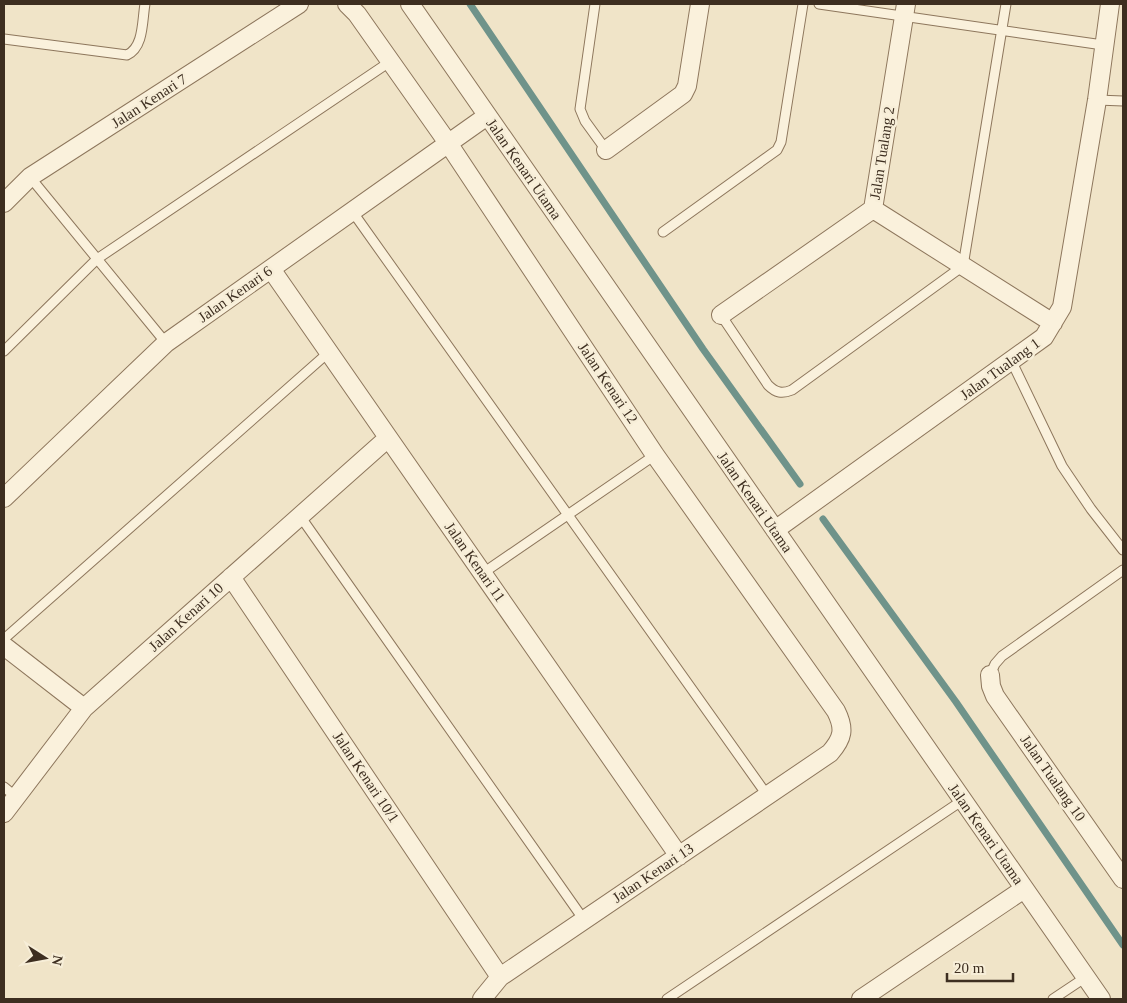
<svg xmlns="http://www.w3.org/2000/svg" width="1127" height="1003" font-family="Georgia,serif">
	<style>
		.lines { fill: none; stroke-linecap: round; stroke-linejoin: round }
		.stream { stroke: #6f938a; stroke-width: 7 }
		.service-casing { stroke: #8d765c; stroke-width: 11 }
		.minor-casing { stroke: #8d765c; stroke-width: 20 }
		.service { stroke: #faf1dc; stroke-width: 9 }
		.minor { stroke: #faf1dc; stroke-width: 18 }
		.labels { text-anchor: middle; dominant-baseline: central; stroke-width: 5; stroke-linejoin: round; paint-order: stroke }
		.street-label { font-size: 15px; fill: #3d2e20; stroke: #f7eed8 }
	</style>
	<rect width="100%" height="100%" fill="#f0e4c8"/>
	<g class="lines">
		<path class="stream" d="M470 4 703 349 800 484
			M823 519 956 702 1123 945"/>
		<g class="service-casing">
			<path id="service" d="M595 4 580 109 585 121 606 150
				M819 4 1103 45
				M4 39 127 55C144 47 142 21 145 4
				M1097 100 1123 101
				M30 177 166 343
				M352 211 767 795
				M663 232 777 150 781 142 803 4
				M721 315 768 385C776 393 782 394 792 390L963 266 1006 4
				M4 351 97 259 391 61
				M1011 360 1062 466 1091 509 1123 550
				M300 516 584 920
				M483 573 655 455
				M4 639 329 352
				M990 675 995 664 1002 656 1123 570
				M4 787 16 797
				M667 999 963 800
				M1053 999 1086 977"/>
		</g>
		<g class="minor-casing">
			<path id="minor" d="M347 4 357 14 448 143 655 455 836 711C845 729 843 738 830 753L500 977 482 999
				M410 4 1101 999
				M606 150 683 94 687 86 700 4
				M4 203 30 177 299 4
				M873 209 1053 323
				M271 269 679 856
				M721 315 873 209 906 4
				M4 498 166 343 487 116
				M775 530 1044 337 1062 307 1097 100 1110 4
				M231 577 500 977
				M4 646 84 708
				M990 675 991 686 995 696 1123 879
				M4 813 84 708 388 438
				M861 999 1024 889"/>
		</g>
		<use href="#service" class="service"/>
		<use href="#minor" class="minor"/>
	</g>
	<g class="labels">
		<g class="street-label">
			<text transform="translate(149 101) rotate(-33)">Jalan Kenari 7</text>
			<text transform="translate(882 153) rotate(-81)">Jalan Tualang 2</text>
			<text transform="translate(524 169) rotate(55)">Jalan Kenari Utama</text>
			<text transform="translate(235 294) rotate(-35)">Jalan Kenari 6</text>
			<text transform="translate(1000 369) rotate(-36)">Jalan Tualang 1</text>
			<text transform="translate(608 383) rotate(56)">Jalan Kenari 12</text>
			<text transform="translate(755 502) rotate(55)">Jalan Kenari Utama</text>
			<text transform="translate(475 562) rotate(55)">Jalan Kenari 11</text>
			<text transform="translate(186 617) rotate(-42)">Jalan Kenari 10</text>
			<text transform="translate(366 777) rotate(56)">Jalan Kenari 10/1</text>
			<text transform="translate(1053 778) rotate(55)">Jalan Tualang 10</text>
			<text transform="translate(986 834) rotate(55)">Jalan Kenari Utama</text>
			<text transform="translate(653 873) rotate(-34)">Jalan Kenari 13</text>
		</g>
	</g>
	<rect width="1127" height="1003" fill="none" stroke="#3d2e20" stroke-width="10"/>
	<g transform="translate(45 958) rotate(101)" stroke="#f7eed8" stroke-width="4" paint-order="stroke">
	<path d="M0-4L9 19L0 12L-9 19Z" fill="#3d2e20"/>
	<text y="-8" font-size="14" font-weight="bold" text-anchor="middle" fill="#3d2e20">N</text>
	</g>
	<path d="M947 973v8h66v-8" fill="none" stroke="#3d2e20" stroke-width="2.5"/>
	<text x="954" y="973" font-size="15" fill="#3d2e20" stroke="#f7eed8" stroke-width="4" paint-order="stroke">20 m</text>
</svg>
